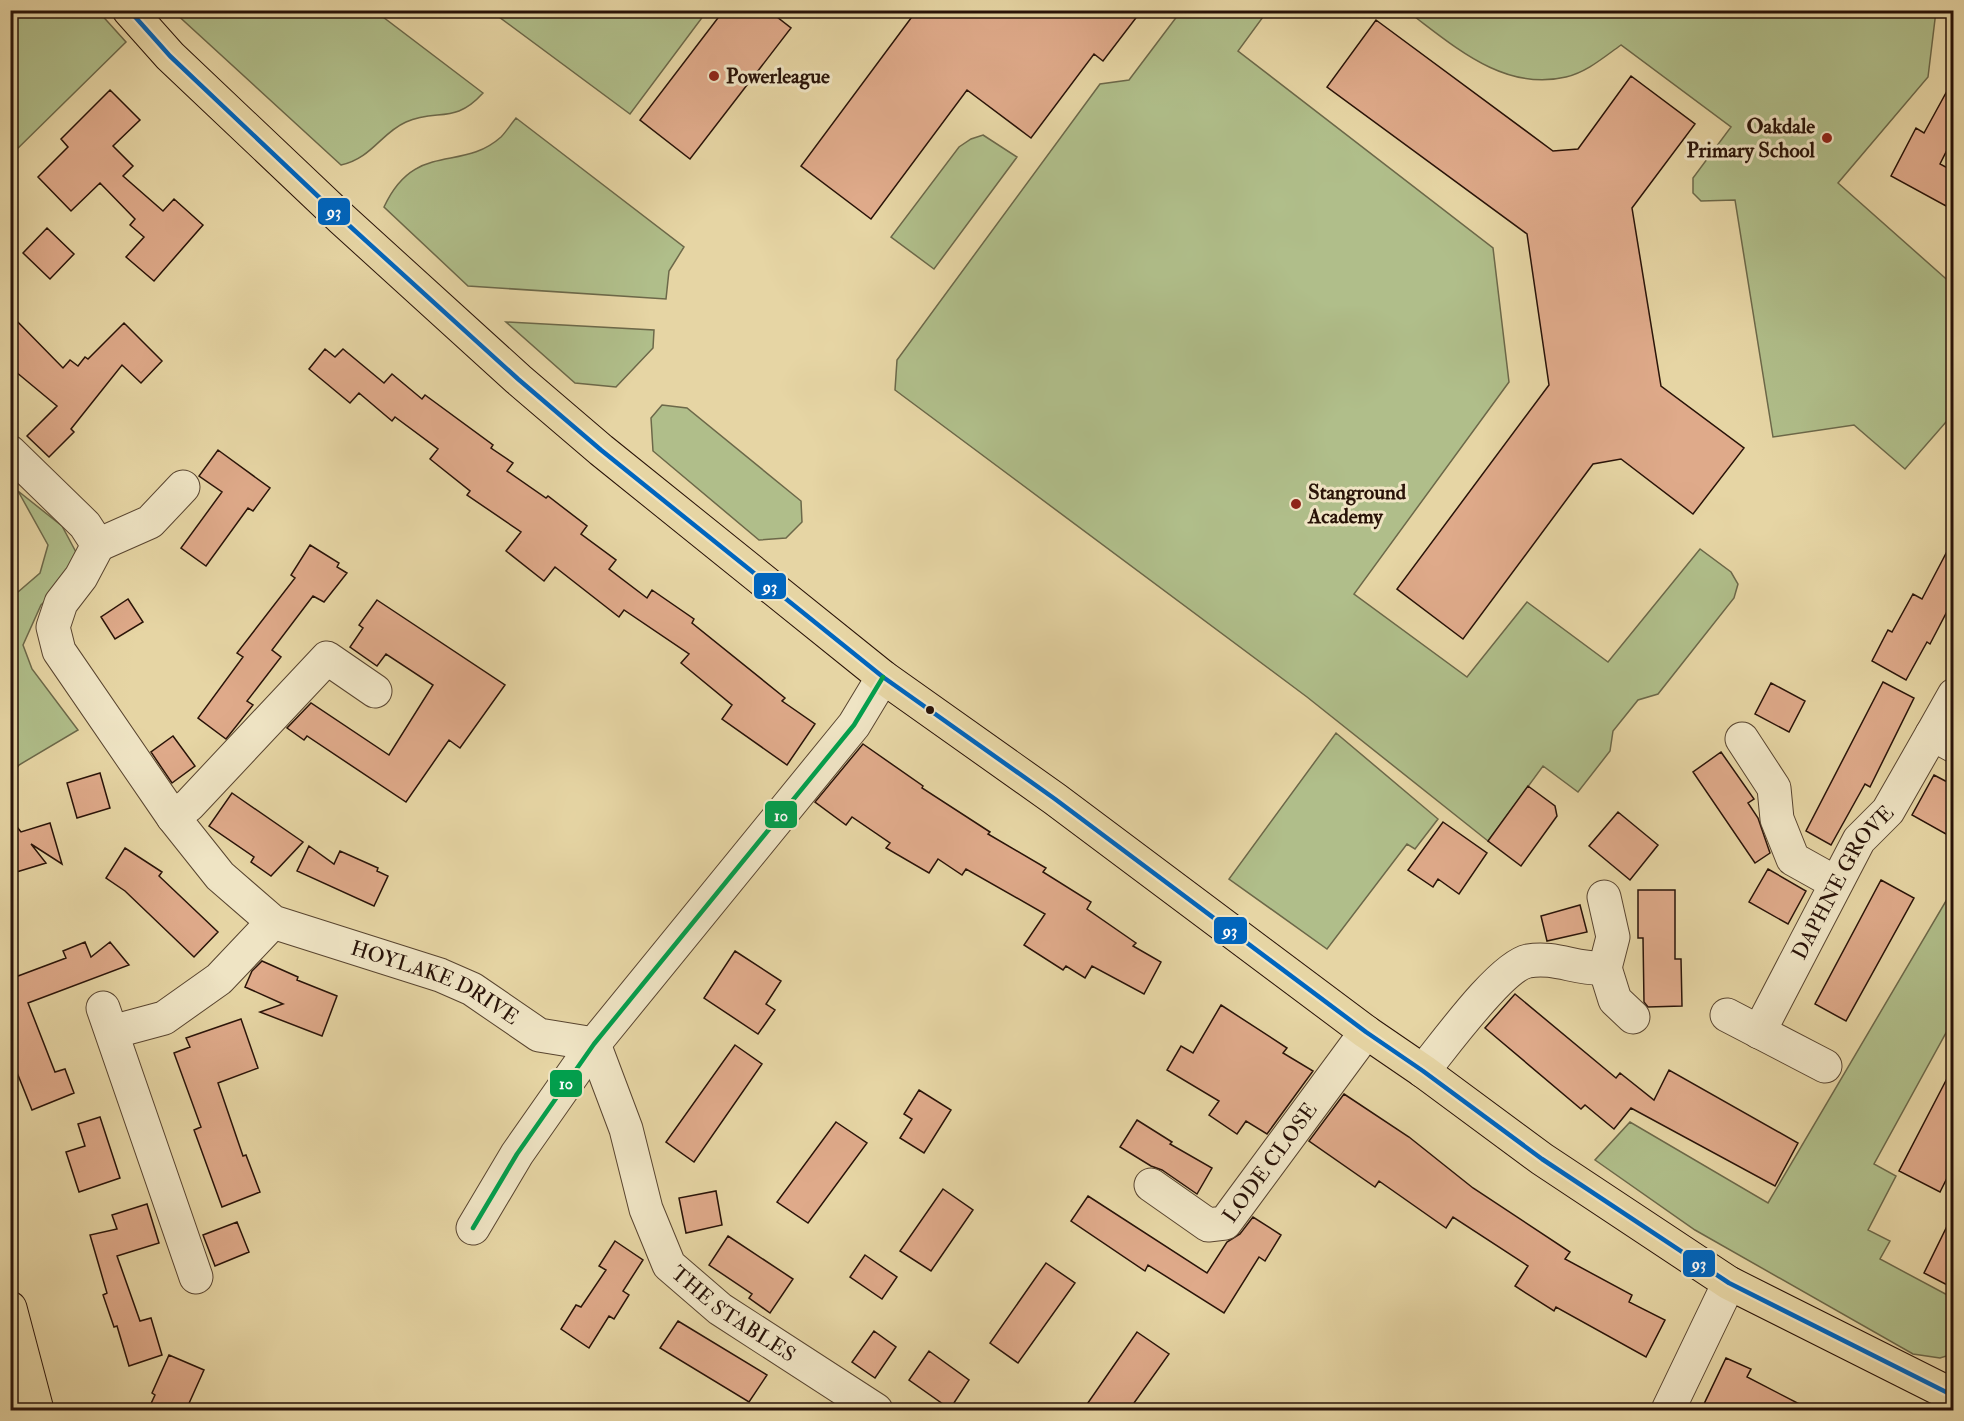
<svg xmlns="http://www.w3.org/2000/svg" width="1964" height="1421" font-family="'IM FELL Double Pica',serif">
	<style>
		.green { fill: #b0be8a; stroke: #6c6849; stroke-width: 1.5 }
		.building { fill: #dfaa8a; stroke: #291308; stroke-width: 1.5 }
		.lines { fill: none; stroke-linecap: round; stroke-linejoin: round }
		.minor-casing { stroke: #58442f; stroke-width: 35 }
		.major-casing { stroke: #291308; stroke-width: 35 }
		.highway-casing { stroke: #291308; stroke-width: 35 }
		.minor { stroke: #efe4c4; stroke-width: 33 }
		.major { stroke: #e6d5a4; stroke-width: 33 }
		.highway { stroke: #e6d5a4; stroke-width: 33 }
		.bus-1-casing { stroke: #efe4c4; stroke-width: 9 }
		.bus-2-casing { stroke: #efe4c4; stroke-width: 9 }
		.bus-1 { stroke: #0065bd; stroke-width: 4.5 }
		.bus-2 { stroke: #029f4d; stroke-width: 4.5 }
		.poi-dot { fill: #8f2418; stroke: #efe4c4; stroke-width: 2 }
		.bus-dot { fill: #291308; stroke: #efe4c4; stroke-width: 2 }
		.labels { text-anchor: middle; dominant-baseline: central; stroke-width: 6; stroke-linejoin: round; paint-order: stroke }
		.poi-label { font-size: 21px; font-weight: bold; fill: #291308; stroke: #efe4c4; text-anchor: start }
		.street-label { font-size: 21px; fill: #291308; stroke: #efe4c4 }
		.line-badge { stroke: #efe4c4; stroke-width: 2 }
		.badge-label { font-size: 16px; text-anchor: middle; font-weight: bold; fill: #fff }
	</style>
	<rect width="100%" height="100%" fill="#e6d5a4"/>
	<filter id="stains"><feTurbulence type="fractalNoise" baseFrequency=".00333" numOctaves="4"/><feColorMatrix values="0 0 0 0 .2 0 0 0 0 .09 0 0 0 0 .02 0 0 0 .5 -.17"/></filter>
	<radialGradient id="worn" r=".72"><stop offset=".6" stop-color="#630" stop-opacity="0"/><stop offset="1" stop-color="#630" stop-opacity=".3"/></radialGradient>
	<path class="green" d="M11 10 98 11 126 42 11 155Z
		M173 11H375L483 93C454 125 438 108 406 122 381 133 372 158 341 165Z
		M491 11V10L707 11 630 114Z
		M1181 11H1254L1263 17 1238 51 1493 248 1509 382 1354 594 1467 677 1527 602 1608 662 1700 549 1731 572 1738 584 1734 598 1658 694 1638 700 1613 731 1610 751 1578 792 1543 766 1488 841 1307 697 895 390 897 360 1100 84 1129 80Z
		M1407 11H1936L1928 77 1838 183 1953 285V414L1905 469 1854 425 1773 437 1735 200 1701 201 1693 193V178L1731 127 1621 45C1604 57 1587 72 1566 77 1503 92 1453 45 1407 11Z
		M516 118 684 247 669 271 666 299 468 286 384 207C415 140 461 173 501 137 506 132 511 124 516 118Z
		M983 135 1017 157 934 269 891 237 959 147 971 139Z
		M506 322 654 330 653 348 616 387 575 383Z
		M662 405 687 408 801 501 802 522 786 538 759 540 653 451 651 418Z
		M18 491 62 526 77 554 71 577 41 605 23 645 32 669 78 730 19 765 11 776V598L40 573 48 545Z
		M1336 733 1438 819 1415 849 1407 844 1327 949 1229 879Z
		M1953 889V1020L1874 1164 1896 1176 1868 1230 1890 1241 1880 1259 1953 1298V1354L1940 1358 1913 1354 1695 1230 1595 1160 1630 1122 1768 1203Z"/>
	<path class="building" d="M724 10H768L791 28 690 159 640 120Z
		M917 10H1142L1103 61 1094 54 1031 138 967 90 871 219 801 166Z
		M1376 20 1553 151 1578 149 1631 76 1695 124 1632 208 1661 386 1744 448 1693 514 1621 459 1593 464 1463 639 1397 589 1549 385 1527 234 1327 87Z
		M1953 80V138L1940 164 1953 171V193L1946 206 1891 176 1916 128 1924 133Z
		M110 90 140 120 113 146 133 166 123 176 163 211 174 199 203 225 154 281 126 257 144 237 130 225 135 219 100 183 71 211 38 177 68 147 61 139Z
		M47 228 74 254 50 279 23 253Z
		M10 314 63 368 70 360 78 366 85 357 88 359 124 323 162 361 141 383 122 365 71 429 74 432 49 457 27 436 57 406 10 367Z
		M325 349 335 357 343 349 384 383 392 374 422 399 425 395 493 445 491 448 513 463 507 471 546 498 548 496 587 526 581 534 616 560 609 569 647 598 652 590 694 619 692 623 785 698 782 701 815 724 787 765 722 719 732 705 681 663 689 654 624 610 619 617 555 567 544 581 506 551 521 532 467 495 470 491 430 459 438 449 395 417 392 421 359 393 350 403 309 369Z
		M218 450 270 488 253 511 248 508 206 566 181 548 222 492 199 476Z
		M1953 540V600L1930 644 1927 642 1906 680 1872 661 1888 630 1892 632 1913 594 1922 599Z
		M310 545 339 563 337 567 347 573 324 602 313 596 272 650 281 657 247 701 253 705 226 739 198 718 243 657 237 653 295 578 291 575Z
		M128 599 143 622 115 639 101 617Z
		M377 600 505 685 460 748 449 740 406 802 307 736 304 740 287 728 311 703 389 755 433 685 386 654 377 666 350 647 363 628 359 625Z
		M1883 682 1914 698 1870 787 1865 784 1831 845 1806 831Z
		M1771 683 1805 701 1789 732 1755 714Z
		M173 736 195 766 172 783 151 752Z
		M863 744 923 786 922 788 990 832 988 834 1046 868 1043 872 1091 902 1087 909 1136 943 1133 946 1161 962 1144 994 1092 966 1085 978 1066 966 1063 970 1024 945 1045 914 966 869 962 875 938 859 929 873 886 848 890 843 852 817 846 825 815 802Z
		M1721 752 1754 799 1748 803 1758 818 1770 853 1755 863 1693 772Z
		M100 773 110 808 77 818 67 783Z
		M1934 775 1953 785V838L1912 815Z
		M1528 786 1555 806 1557 816 1521 866 1488 841Z
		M232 793 303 842 271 876 251 862 254 857 209 826Z
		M1618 812 1658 845 1630 880 1589 846Z
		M10 818 21 832 50 823 62 864 31 844 46 863 10 874Z
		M1443 822 1487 853 1459 894 1438 879 1433 887 1408 870Z
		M309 846 334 864 340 851 378 868 377 871 388 876 374 906 297 871Z
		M125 848 162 872 159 876 218 932 194 957 125 891 106 878Z
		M1768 869 1806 891 1788 924 1749 902Z
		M1881 880 1914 898 1846 1021 1815 1004Z
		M1638 890H1675V959H1681L1682 1006 1648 1007 1644 1002 1643 938H1638Z
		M1580 905 1587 932 1547 941 1541 916Z
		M85 942 91 957 110 942 129 965 28 1003 55 1072 65 1069 74 1093 32 1110 10 1055V962L18 976 66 958 63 951Z
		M735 951 781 981 766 1004 775 1010 758 1034 704 998Z
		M262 961 298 977 297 980 337 996 322 1036 260 1012 283 1004 245 987 252 971Z
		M1515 994 1616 1078 1620 1073 1654 1100 1669 1070 1798 1143 1775 1186 1631 1108 1614 1129 1585 1105 1581 1109 1485 1028Z
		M1221 1005 1287 1048 1283 1053 1313 1071 1267 1134 1246 1121 1237 1134 1209 1115 1219 1101 1167 1070 1181 1046 1193 1053Z
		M241 1019 258 1068 218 1083 243 1156 246 1155 260 1192 222 1207 194 1130 201 1127 174 1053 190 1047 186 1038Z
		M735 1045 762 1064 694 1162 666 1142Z
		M1953 1067V1166L1940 1192 1899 1171Z
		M919 1090 951 1110 924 1153 900 1138 912 1119 904 1114Z
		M1344 1094 1409 1137 1473 1188 1570 1252 1565 1259 1632 1295 1629 1302 1665 1320 1646 1357 1556 1307 1554 1311 1515 1286 1528 1266 1453 1217 1446 1228 1379 1181 1375 1187 1309 1141Z
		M100 1117 120 1178 79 1192 66 1152 85 1146 78 1124Z
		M1137 1120 1172 1142 1170 1144 1212 1168 1197 1194 1162 1170 1151 1166 1120 1147Z
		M836 1122 867 1143 808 1223 777 1202Z
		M943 1189 973 1210 931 1271 900 1251Z
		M716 1191 722 1225 686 1233 679 1198Z
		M1088 1196 1207 1273 1227 1242 1240 1234 1253 1217 1281 1235 1265 1261 1259 1257 1224 1313 1148 1265 1145 1271 1071 1221Z
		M147 1204 159 1243 117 1256 140 1321 151 1318 162 1355 129 1366 117 1326 114 1327 103 1295 107 1293 90 1235 117 1229 112 1215Z
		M1953 1214V1288L1924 1273Z
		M237 1222 249 1252 215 1266 203 1235Z
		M728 1236 793 1279 770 1313 749 1298 752 1294 709 1265Z
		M615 1241 643 1260 623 1291 629 1295 614 1319 609 1316 589 1348 561 1329 576 1305 581 1307 606 1270 599 1266Z
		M865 1255 897 1277 882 1299 850 1277Z
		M1046 1263 1075 1283 1018 1363 990 1343Z
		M678 1321 767 1375 749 1402 660 1348Z
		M874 1331 896 1347 875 1378 852 1362Z
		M1137 1332 1169 1354 1129 1410H1083Z
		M929 1351 969 1380 950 1409 909 1380Z
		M169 1355 204 1370 186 1410H148L155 1395 152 1393Z
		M1726 1358 1751 1369 1747 1377 1811 1410H1717L1704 1404Z"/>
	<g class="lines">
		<g class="minor-casing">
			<g id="minor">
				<path id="s1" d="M10 452 85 525 98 545 81 577 61 603 53 627 59 651 173 817 220 876 273 922 440 975 472 989 539 1035 594 1044"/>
				<path d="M98 545 150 522 183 487"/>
				<path d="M1932 734 1954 695"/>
				<path d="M1742 739 1774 788 1777 819 1793 859 1836 883"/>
				<path d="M173 817 189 805 327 658 375 691"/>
				<path d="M1605 968 1615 1000 1633 1017"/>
				<path d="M103 1008 196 1277"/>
				<path d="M1727 1015 1825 1066"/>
				<path d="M112 1032 164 1018 219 979 273 922"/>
				<path id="s2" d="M1759 1032 1859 840 1888 811 1932 734 1954 746"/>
				<path id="s3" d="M594 1044 626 1129 646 1209 669 1265 720 1309 876 1410"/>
				<path d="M1423 1071C1443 1047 1500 967 1528 961 1556 956 1577 970 1605 968L1613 937 1604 897"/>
				<path id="s4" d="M1151 1185 1208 1225 1225 1223 1366 1032"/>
				<path d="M473 1228 517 1154 594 1044 854 725 883 677"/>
				<path d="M1668 1410 1729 1283"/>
			</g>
		</g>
		<g class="major-casing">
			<path id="major" d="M129 10 170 56 342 219 518 379 601 450 883 677 1055 799 1366 1032 1423 1071 1542 1159 1729 1283 1954 1396"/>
		</g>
		<g class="highway-casing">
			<path id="highway" d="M10 1308 37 1410"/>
		</g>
		<use href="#minor" class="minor"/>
		<use href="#major" class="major"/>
		<use href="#highway" class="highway"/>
		<g class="bus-1-casing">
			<path id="bus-1" d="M129 10 170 56 342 219 518 379 601 450 883 677 1055 799 1366 1032 1423 1071 1542 1159 1729 1283 1954 1396"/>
		</g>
		<g class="bus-2-casing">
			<path id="bus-2" d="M473 1228 517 1154 594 1044 854 725 883 677"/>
		</g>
		<use href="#bus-1" class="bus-1"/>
		<use href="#bus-2" class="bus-2"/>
	</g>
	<g class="poi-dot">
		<circle cx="714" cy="76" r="6"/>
		<circle cx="1827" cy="138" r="6"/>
		<circle cx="1296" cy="504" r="6"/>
	</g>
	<circle class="bus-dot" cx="930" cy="710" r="5"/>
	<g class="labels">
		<g class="poi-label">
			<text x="726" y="76">Powerleague</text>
			<text x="1815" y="126" text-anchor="end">Oakdale<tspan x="1815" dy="24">Primary School</tspan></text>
			<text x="1308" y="492">Stanground<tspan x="1308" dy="24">Academy</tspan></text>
		</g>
		<g class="street-label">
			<text stroke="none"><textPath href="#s2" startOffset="172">DAPHNE GROVE</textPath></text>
			<text stroke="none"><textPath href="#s1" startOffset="768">HOYLAKE DRIVE</textPath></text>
			<text stroke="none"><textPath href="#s4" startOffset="162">LODE CLOSE</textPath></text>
			<text stroke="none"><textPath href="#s3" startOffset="315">THE STABLES</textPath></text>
		</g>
	</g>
	<g class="line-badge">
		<rect x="317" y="197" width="34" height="29" rx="6" fill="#0065bd"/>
		<rect x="753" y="572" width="34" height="28" rx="6" fill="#0065bd"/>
		<rect x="764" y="800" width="34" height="29" rx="6" fill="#029f4d"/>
		<rect x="1213" y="916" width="35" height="29" rx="6" fill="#0065bd"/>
		<rect x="549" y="1069" width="34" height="29" rx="6" fill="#029f4d"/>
		<rect x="1682" y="1249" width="34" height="29" rx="6" fill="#0065bd"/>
	</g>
	<g class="badge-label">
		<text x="334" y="217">93</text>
		<text x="770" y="592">93</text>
		<text x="781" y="821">10</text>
		<text x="1230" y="936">93</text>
		<text x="566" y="1089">10</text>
		<text x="1699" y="1269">93</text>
	</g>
	<rect width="1964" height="1421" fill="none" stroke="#e6d5a4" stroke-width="36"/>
	<rect x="12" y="12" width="1940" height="1397" fill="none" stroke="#291308" stroke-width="3"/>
	<rect x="18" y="18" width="1928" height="1385" fill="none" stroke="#291308" stroke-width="1.5"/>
	<rect width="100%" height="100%" filter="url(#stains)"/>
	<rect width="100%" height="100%" fill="url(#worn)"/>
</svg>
